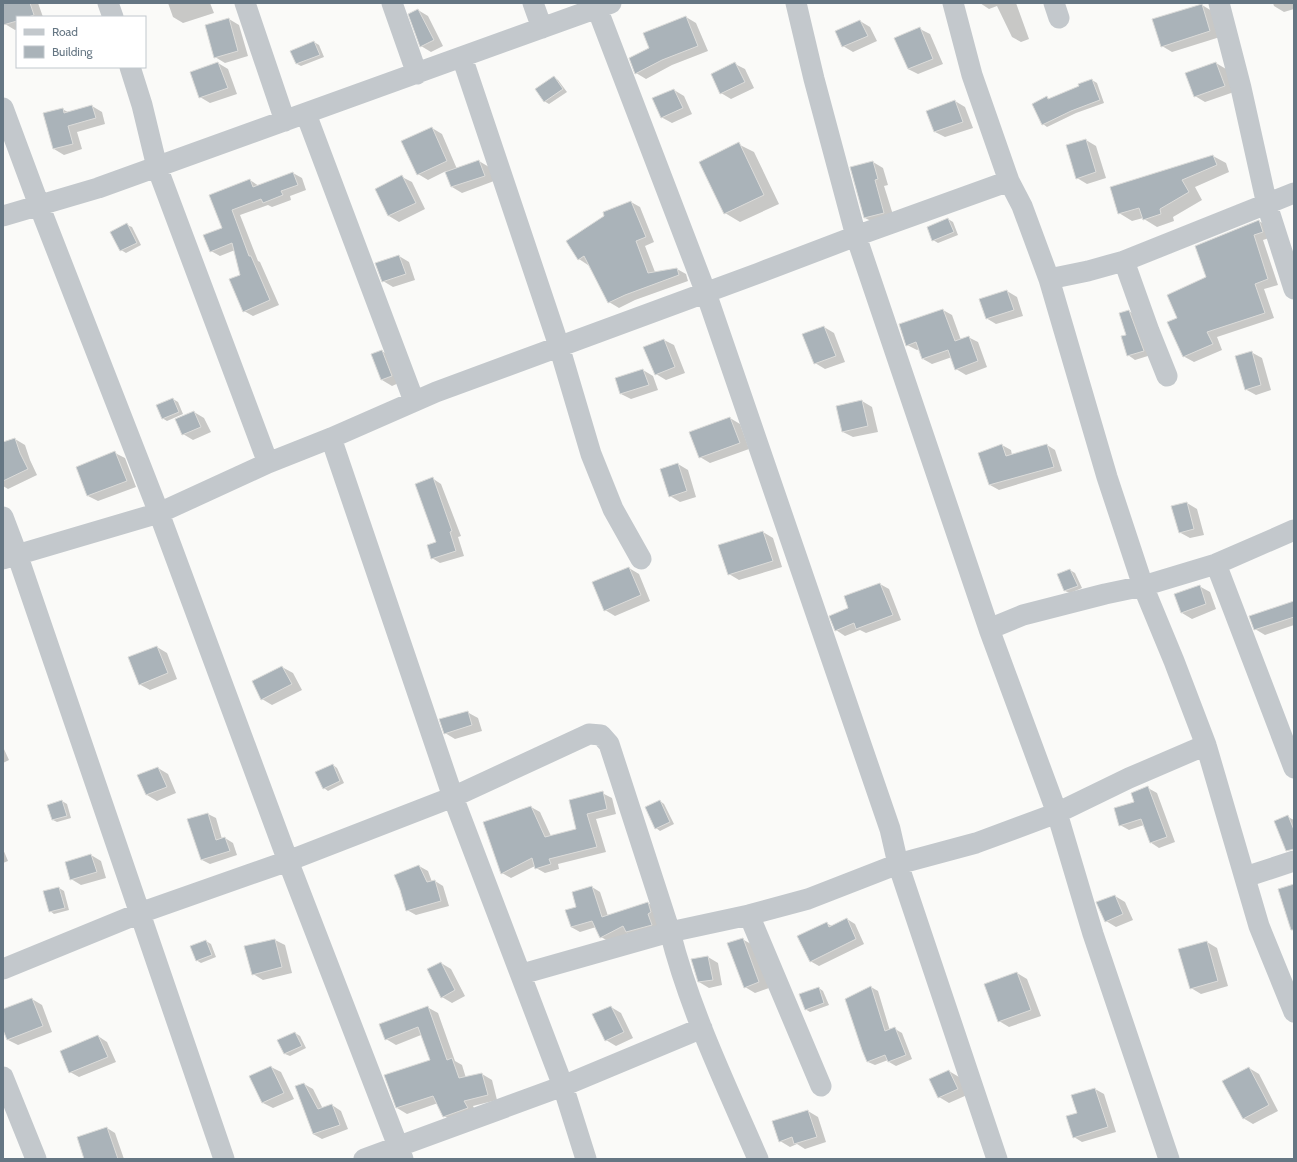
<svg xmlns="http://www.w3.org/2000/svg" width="1297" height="1162" font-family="Cabin,sans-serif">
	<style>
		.shadow { fill: #0003 }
		.building { fill: #aab3b9; stroke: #dcdcda }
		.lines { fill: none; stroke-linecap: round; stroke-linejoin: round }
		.minor { stroke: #c3c8cc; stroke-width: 21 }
	</style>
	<rect width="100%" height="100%" fill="#fafaf8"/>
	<path class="shadow" d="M3 3H38L43 17H17V29L15 30 5 24 3 20Z
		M168 3H210L214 13 183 23 173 17Z
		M980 3H1016L1029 39 1021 42 1012 37 997 6 989 9Z
		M1273 3H1294V9L1284 12 1274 6Z
		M1202 5 1212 11 1220 37 1172 52 1162 46Z
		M418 10 428 16 443 46 431 52 421 46 410 14Z
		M686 17 696 23 708 51 672 65 646 79 636 73 650 49Z
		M229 19 239 25 248 56 225 63 215 57Z
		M860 21 870 27 877 41 853 52 843 46Z
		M920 29 930 34 943 64 918 74 908 69Z
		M314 42 319 45 324 57 301 66 297 64Z
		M218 63 228 69 237 94 210 103 200 97Z
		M1216 63 1226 69 1234 92 1205 102 1195 96Z
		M735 64 745 69 754 88 731 99 721 93Z
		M554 77 558 80 567 92 549 104 544 101Z
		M1092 80 1097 83 1104 103 1076 113 1047 127 1043 124 1047 97 1050 99 1080 87Z
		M674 90 684 96 692 114 672 123 661 117Z
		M955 101 965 107 973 128 945 137 935 132Z
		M92 106 102 112 105 124 77 132 82 149 64 155 54 149 62 109 68 112Z
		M432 128 442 134 457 169 479 161 489 167 494 181 462 193 452 187 446 171 428 180 418 174Z
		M1086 140 1096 146 1106 178 1087 184 1077 178Z
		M738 144 754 152 779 204 740 222 725 213Z
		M1213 156 1226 163 1229 172 1195 187 1202 200 1173 217 1174 221 1157 227 1144 219 1143 218 1132 221 1119 213Z
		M873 162 883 168 888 185 884 186 894 218 875 223 865 218Z
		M293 173 302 178 306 190 290 196 291 200 272 207 268 205 240 215 258 261 260 262 279 305 253 316 244 311 241 275 235 250 220 256 211 251 223 228 210 196 250 180 259 186Z
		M402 177 412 182 425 209 399 222 389 216 376 189Z
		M631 202 640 207 654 242 645 246 655 272 677 269 686 274 688 281 635 300 619 308 609 302 589 264 588 265 579 259Z
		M948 219 953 222 958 235 938 243 933 240Z
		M1259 221 1269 227 1272 237 1263 240 1278 285 1264 289 1274 318 1217 337 1222 350 1194 362 1183 356 1207 278Z
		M127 225 132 227 141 245 126 253 121 250Z
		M399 256 409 262 415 280 393 287 383 281 376 263Z
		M1007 291 1017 297 1023 316 996 324 986 318Z
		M943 310 952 315 961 340 968 337 978 342 987 367 966 375 956 369 952 357 932 364 923 359 919 349 917 350 907 345Z
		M1129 311 1137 316 1151 355 1135 360 1128 355Z
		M824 327 834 333 845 362 825 369 815 363Z
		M664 340 674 345 685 373 666 380 656 374Z
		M382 351 392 357 401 382 392 386 382 380 372 355Z
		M1251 352 1262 358 1271 390 1256 395 1245 389Z
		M643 370 653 376 658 390 631 399 621 394Z
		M173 399 178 402 183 414 167 421 162 418Z
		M862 401 872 407 878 432 853 437 843 432Z
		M194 412 204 418 211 432 193 440 183 434Z
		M730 418 740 424 749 449 710 463 700 457Z
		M15 439 25 445 30 460 37 475 8 489 3 486V443Z
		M1002 445 1011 450 1012 455 1047 445 1055 450 1062 471 999 490 990 485Z
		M115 453 125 458 136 487 98 501 88 496Z
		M678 464 688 470 696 497 680 502 670 496Z
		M432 478 441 484 461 536 458 537 464 556 440 563 432 558 438 542Z
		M1187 503 1197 509 1204 535 1190 538 1179 532Z
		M763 532 773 538 782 567 739 580 729 574Z
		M629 568 639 574 650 601 615 616 605 610Z
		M1070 570 1075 573 1082 588 1070 593 1065 591 1058 575Z
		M880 584 889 589 901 620 866 633 860 630 845 636 836 630 850 609Z
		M1199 586 1210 592 1216 609 1192 619 1182 613 1175 595Z
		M1294 602V625L1265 635 1255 629Z
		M157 647 167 653 177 679 150 690 139 684Z
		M282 667 293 673 302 690 272 705 262 699 253 681Z
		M467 712 478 718 482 731 455 739 445 733Z
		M3 747 9 760 3 763Z
		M333 765 337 768 344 783 328 791 324 788Z
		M158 768 168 774 176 793 157 801 147 795 139 776Z
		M1148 788 1157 793 1175 842 1159 848 1150 842 1144 825 1129 830 1120 825 1135 802Z
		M602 793 612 798 616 814 596 819 606 852 558 864 559 869 545 873 536 868 535 866 511 878 502 873 531 807 540 812 551 836 577 829 570 800Z
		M62 801 67 804 71 818 57 822 53 820Z
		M660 801 664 804 674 824 660 831 656 828Z
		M208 814 216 818 222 839 225 838 233 843 237 855 210 864 202 860Z
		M1288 817 1294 820V851L1285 846Z
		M3 849 8 861 3 863Z
		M91 855 101 861 106 878 81 885 71 879Z
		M419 866 428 871 432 882 435 881 443 886 449 906 416 915 407 910Z
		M592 887 600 892 608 916 648 903 656 908 660 929 635 936 629 933 610 942 601 937 596 927 580 932 571 927 578 907Z
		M59 888 64 891 69 910 54 914 50 911Z
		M1115 896 1125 902 1133 920 1116 927 1106 921Z
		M847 919 855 924 864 944 819 966 810 961 826 923 832 926Z
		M742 939 753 945 769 988 755 993 745 987Z
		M275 940 285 945 292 973 263 980 253 974Z
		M206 941 211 944 216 957 201 963 196 960Z
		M1207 942 1217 948 1228 986 1201 994 1191 988Z
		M708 957 718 963 722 985 709 988 699 982Z
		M441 963 451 969 465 996 452 1003 442 997Z
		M1017 973 1027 979 1041 1016 1009 1027 999 1021Z
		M871 987 878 991 890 1031 895 1029 902 1033 912 1059 896 1066 889 1062 888 1060 875 1065 868 1062Z
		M819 988 823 991 829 1005 810 1012 805 1009Z
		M32 999 42 1005 52 1032 18 1045 8 1040 3 1028V1010Z
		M427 1007 438 1013 455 1061 462 1065 466 1078 482 1074 492 1080 497 1100 473 1106 477 1114 454 1122 444 1116 438 1103 407 1114 397 1108 385 1076 431 1060 421 1035 396 1045 386 1039Z
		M611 1007 621 1013 633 1038 616 1046 606 1040Z
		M295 1033 300 1036 306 1048 290 1056 285 1054 279 1041Z
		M98 1036 107 1042 116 1062 79 1077 70 1072Z
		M271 1067 281 1072 294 1099 273 1108 263 1103Z
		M1249 1068 1259 1074 1278 1111 1253 1124 1243 1118Z
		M949 1071 959 1077 967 1095 949 1103 939 1097Z
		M304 1084 313 1089 323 1109 332 1105 341 1111 348 1129 322 1139 313 1134Z
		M1095 1089 1104 1094 1116 1132 1082 1142 1074 1137 1078 1114 1072 1096Z
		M808 1111 818 1117 826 1142 805 1149 797 1144 790 1147 780 1141Z
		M107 1128 115 1133 124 1159H85Z"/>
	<path class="building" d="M3 3H30L34 15 28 17H17V21L3 25Z
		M1202 4 1210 31 1161 47 1152 19Z
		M418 9 434 40 420 47 408 14Z
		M686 16 698 46 662 60 635 74 629 58 649 48 643 33Z
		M229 18 238 51 214 58 205 25Z
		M860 20 868 36 842 47 835 31Z
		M920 27 933 59 908 69 894 38Z
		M314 41 320 55 296 64 290 51Z
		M218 62 228 88 199 98 190 72Z
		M735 62 745 82 720 94 711 74Z
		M1216 62 1225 86 1194 97 1185 73Z
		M554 76 563 89 544 102 535 89Z
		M1092 79 1100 100 1071 111 1042 125 1032 104 1047 96 1048 99 1079 86 1078 84Z
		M674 89 683 108 661 118 652 98Z
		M955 100 963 122 934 132 926 111Z
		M92 105 96 118 68 126 73 144 53 149 43 113 63 108 64 113Z
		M432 127 447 161 417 175 401 141Z
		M1086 139 1096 172 1076 179 1066 145Z
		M739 142 764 195 724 214 699 162Z
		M1213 155 1217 165 1182 180 1189 192 1160 209 1161 214 1143 220 1139 208 1118 214 1110 187Z
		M479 160 485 176 451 187 445 172Z
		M873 161 878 179 875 180 884 213 864 218 850 167Z
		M293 172 298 185 281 191 283 195 263 203 261 199 232 210 249 256H251L270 300 243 312 229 279 240 275 232 243 210 252 203 235 222 228 209 195 250 179 253 187Z
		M402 175 416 203 388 216 375 189Z
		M631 201 646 237 636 241 648 273 677 268 679 275 625 295 608 303 584 256 578 260 566 241 604 216 603 212Z
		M948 218 954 232 932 241 927 227Z
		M1259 220 1263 232 1254 235 1268 279 1255 284 1265 313 1207 332 1213 344 1183 357 1167 322 1177 318 1167 295 1206 277 1195 246Z
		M127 223 137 243 120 251 110 232Z
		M399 255 406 274 382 282 375 263Z
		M1007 290 1014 310 986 319 979 299Z
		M943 309 955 341 969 336 978 361 955 370 948 350 922 359 916 342 906 346 899 324Z
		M1129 310 1144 351 1127 356 1121 336 1126 335 1119 313Z
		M824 326 836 356 814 364 802 334Z
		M664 339 675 367 655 375 643 347Z
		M382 350 392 376 381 380 371 354Z
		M1252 351 1261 385 1245 390 1235 356Z
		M643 369 649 385 620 394 615 378Z
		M173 398 179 412 162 419 156 405Z
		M862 400 868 426 842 432 836 406Z
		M194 411 201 427 182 435 175 419Z
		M730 417 740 443 699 458 689 432Z
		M15 438 20 453 28 469 3 481V442Z
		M1002 444 1006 456 1047 444 1054 467 989 485 978 453Z
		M115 451 127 481 87 496 76 467Z
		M678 463 687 491 669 497 660 469Z
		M433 477 452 531 450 532 456 551 431 559 427 545 436 542 415 484Z
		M1187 502 1194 529 1179 533 1171 506Z
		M763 531 773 561 728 575 718 545Z
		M629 567 641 595 604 611 592 582Z
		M1070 569 1078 586 1064 591 1057 574Z
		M880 583 893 615 856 629 854 623 835 631 829 616 848 608 844 596Z
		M1200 585 1206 604 1181 613 1174 594Z
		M1294 601V617L1254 630 1249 616Z
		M157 646 168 673 139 685 128 657Z
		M282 666 292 684 261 700 252 681Z
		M468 711 472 725 444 734 439 719Z
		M333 764 340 781 323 789 315 772Z
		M158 767 167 787 146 795 137 775Z
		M1148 786 1167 837 1150 843 1141 819 1119 826 1114 808 1134 802 1131 793Z
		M603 791 607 809 587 814 597 847 549 859 551 864 535 869 532 858 501 874 483 822 531 806 545 837 576 829 569 800Z
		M62 800 67 816 52 820 47 805Z
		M660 800 670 822 655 829 645 807Z
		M208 813 216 840 225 837 230 851 201 860 187 819Z
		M1288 815 1294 830V849L1286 851 1274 821Z
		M91 854 97 872 70 880 65 862Z
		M419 865 427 882 435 880 441 901 406 911 400 890 394 875Z
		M1294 884V930H1291L1278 889Z
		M592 886 602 917 648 902 651 912 648 914 652 925 626 932 623 926 600 938 592 921 571 927 565 910 576 907 572 892Z
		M59 887 65 908 49 912 43 891Z
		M1115 895 1123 914 1105 922 1096 902Z
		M847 918 856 939 810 962 797 936 827 922 829 927Z
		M743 938 759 982 744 988 727 943Z
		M275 939 282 967 252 975 244 946Z
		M206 940 212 955 196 961 190 946Z
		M1207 941 1218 981 1190 989 1178 949Z
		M708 956 713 980 698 982 691 959Z
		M441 962 455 990 441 998 427 969Z
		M1017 972 1031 1010 998 1022 984 984Z
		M871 986 885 1031 895 1027 906 1055 888 1062 885 1055 867 1062 862 1050 845 999Z
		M819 987 824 1003 805 1010 799 994Z
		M32 998 43 1026 7 1040 3 1030V1009Z
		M428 1006 447 1060 452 1058 459 1078 482 1073 488 1095 464 1101 468 1108 443 1117 433 1096 396 1108 384 1075 430 1060 418 1027 385 1040 379 1024Z
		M611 1006 624 1032 605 1041 592 1014Z
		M295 1032 302 1046 284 1054 277 1040Z
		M98 1035 108 1057 69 1073 60 1051Z
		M271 1066 284 1093 262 1103 249 1076Z
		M1249 1067 1269 1105 1243 1119 1222 1081Z
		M949 1070 958 1089 938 1098 929 1079Z
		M304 1083 318 1109 332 1104 340 1125 313 1134 295 1086Z
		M1095 1088 1108 1127 1073 1138 1066 1116 1077 1113 1071 1095Z
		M808 1110 817 1137 794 1144 792 1137 779 1142 772 1121Z
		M107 1127 118 1159H84L77 1137Z"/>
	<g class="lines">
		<path class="minor" d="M108 3 113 17
			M245 3 285 121
			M392 3 417 74
			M533 3 542 28
			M796 3 814 79 856 236 989 629 1057 813 1093 934 1169 1159
			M953 3 972 75 1009 181 1022 206 1049 279 1107 477 1143 586 1174 661 1206 745 1259 926 1294 1012
			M1054 3 1059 18
			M1219 3 1241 88 1267 205 1294 289
			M597 8 706 293 890 829 898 864 997 1159
			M462 57 559 346 591 454 613 509 641 559
			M130 67 142 105 157 167 268 463
			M3 108 39 205 159 513 288 861 403 1159
			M306 114 414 401
			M3 216 98 188 611 3
			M1124 261 1149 331 1167 376
			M1049 279 1088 271 1124 261 1294 193
			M331 438 453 797 563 1086 586 1159
			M3 517 17 554 224 1159
			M3 559 159 513 268 463 331 438 436 392 759 273 856 236 1009 181
			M1216 564 1294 768
			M989 629 1023 615 1105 594 1143 586 1216 564 1294 530
			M1245 877 1294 861
			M749 915 821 1086
			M3 969 140 913 288 861 453 797 589 734 601 735 609 744 670 932C690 1011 726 1085 758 1159
			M522 974 670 932 749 915 808 899 898 864 976 843 1057 813 1129 778 1206 745
			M3 1077 36 1159
			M364 1159 563 1086 702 1028"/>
	</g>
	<rect width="1297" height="1162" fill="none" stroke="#657683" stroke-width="8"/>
	<rect x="16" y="16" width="130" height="52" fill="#ffffff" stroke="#c1c8cd"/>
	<rect x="24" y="29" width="20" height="6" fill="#c3c8cc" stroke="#c1c8cd"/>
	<text x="52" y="36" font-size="12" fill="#657683">Road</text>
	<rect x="24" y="46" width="20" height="12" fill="#aab3b9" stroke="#c1c8cd"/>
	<text x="52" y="56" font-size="12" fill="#657683">Building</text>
</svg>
